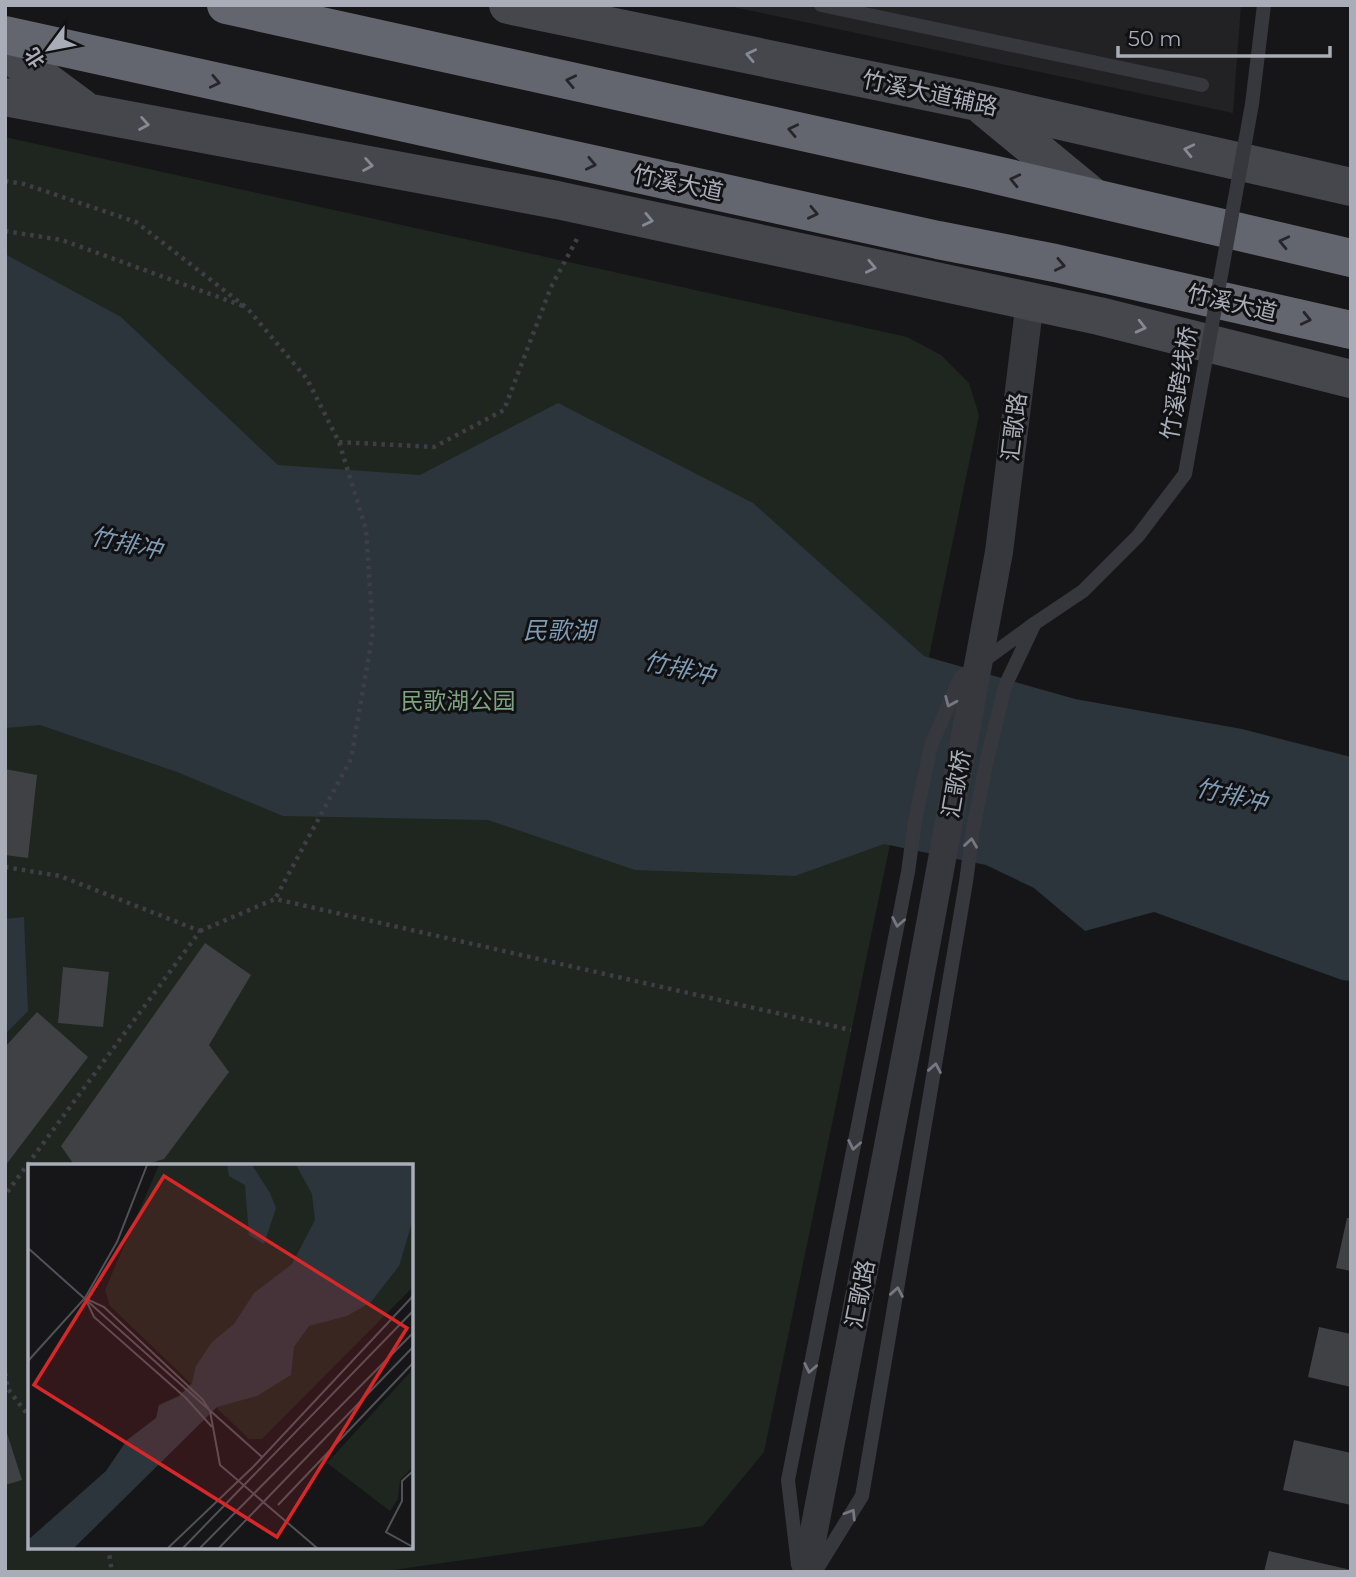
<svg xmlns="http://www.w3.org/2000/svg" width="1356" height="1577" font-family="Montserrat,'Noto Sans SC',sans-serif">
	<style>
		.built { fill: #222225 }
		.green { fill: #1e261f; fill-rule: evenodd }
		.water { fill: #2c353c }
		.building { fill: #404145 }
		.lines { fill: none; stroke-linecap: round; stroke-linejoin: round }
		.path { stroke: #3d3f44; stroke-width: 4.5; stroke-dasharray: 3.5 5; stroke-linecap: butt }
		.lane { stroke: #37383d; stroke-width: 14 }
		.street { stroke: #37383d; stroke-width: 28 }
		.secondary { stroke: #45474d; stroke-width: 38 }
		.highway { stroke: #63666e; stroke-width: 38 }
		.lane-bridge { stroke: #37383d; stroke-width: 14 }
		.oneway { stroke: #858993 }
		.oneway2 { stroke: #26262a }
		.oneway3 { stroke: #757881 }
		.labels { text-anchor: middle; dominant-baseline: central; stroke-width: 6; stroke-linejoin: round; paint-order: stroke }
		.street-label { font-size: 23px; fill: #a8adb8; stroke: #111113 }
		.park-label { font-size: 23px; fill: #7fa381; stroke: #111113 }
		.water-label { font-size: 24px; font-style: italic; fill: #7f9bb3; stroke: #111113 }
		.inset-road { fill: none; stroke: #505258; stroke-width: 2 }
		.view { fill: #d62828; fill-opacity: 0.15; stroke: #d62828; stroke-width: 3.5 }
		.inset-edge { fill: none; stroke: #a8adb8; stroke-width: 3.5 }
	</style>
	<rect width="100%" height="100%" fill="#161618"/>
	<path class="built" d="M724 5H1241L1233 113Z"/>
	<path class="green" d="M5 137 907 337 941 355 969 383 979 415 764 1452 703 1526 379 1572H5ZM30 1166H411V1547H30Z"/>
	<path class="water" d="M5 254 121 317 278 465 420 475 558 403 753 503 924 656 1075 699 1242 729 1351 757V981L1342 980 1154 912 1085 931 1034 888 986 865 884 844 795 876 635 870 488 820 283 816 177 772 40 725 5 728Z
		M24 917 28 1011 5 1034V919Z"/>
	<path class="building" d="M5 769 37 775 28 858 5 855Z
		M205 943 251 975 209 1045 229 1072 164 1159 141 1166H75L61 1146Z
		M63 967 109 972 103 1027 58 1023Z
		M37 1012 88 1057 5 1166V1047Z
		M1347 1218H1351V1271L1336 1268Z
		M1319 1327 1351 1334V1387L1308 1377Z
		M5 1427 22 1480 5 1485Z
		M1294 1440 1351 1453V1505L1283 1490Z
		M1269 1551 1351 1570V1572H1264Z"/>
	<g class="lines">
		<path class="path" d="M5 181 24 184 136 222 247 308 307 379 339 442 366 529 373 632 351 759 275 899
			M5 231 62 240 243 306
			M339 442 434 447 504 410 551 287 578 237
			M5 867 60 876 200 931 5 1195
			M200 931 275 899 851 1030
			M5 1373 8 1389 30 1418
			M108 1547 112 1572"/>
		<path class="lane" d="M821 5 1202 85
			M798 1565 788 1480 908 872 915 821 931 746 960 678 1034 624
			M815 1572 862 1496 966 882 973 829 987 760 1005 686 1034 625"/>
		<path class="street" d="M806 1572 913 1016 999 552 1030 301"/>
		<path class="secondary" d="M508 5 977 102 1351 187
			M5 51 82 108
			M5 97 557 200 1099 316 1351 379
			M984 107 1093 197"/>
		<path class="highway" d="M226 5 979 171 1351 258
			M5 35 938 240 1055 263 1351 330"/>
		<path class="lane-bridge" d="M1034 624 1083 591 1138 536 1185 474 1252 104 1264 5"/>
	</g>
	<defs><path id="oneway-chevron" d="M-2-3.5L2.5 0L-2 3.5" fill="none" stroke-width="1.6" stroke-linecap="round" stroke-linejoin="round" transform="scale(1.75)"/></defs>
	<g class="oneway">
		<use href="#oneway-chevron" transform="translate(751 55) rotate(-168)"/>
		<use href="#oneway-chevron" transform="translate(144 124) rotate(10)"/>
		<use href="#oneway-chevron" transform="translate(1189 150) rotate(-167)"/>
		<use href="#oneway-chevron" transform="translate(368 165) rotate(10)"/>
		<use href="#oneway-chevron" transform="translate(648 220) rotate(12)"/>
		<use href="#oneway-chevron" transform="translate(871 267) rotate(12)"/>
		<use href="#oneway-chevron" transform="translate(1141 327) rotate(14)"/>
	</g>
	<g class="oneway2">
		<use href="#oneway-chevron" transform="translate(571 81) rotate(-168)"/>
		<use href="#oneway-chevron" transform="translate(215 82) rotate(12)"/>
		<use href="#oneway-chevron" transform="translate(793 130) rotate(-168)"/>
		<use href="#oneway-chevron" transform="translate(591 164) rotate(12)"/>
		<use href="#oneway-chevron" transform="translate(1015 180) rotate(-167)"/>
		<use href="#oneway-chevron" transform="translate(813 213) rotate(12)"/>
		<use href="#oneway-chevron" transform="translate(1284 242) rotate(-167)"/>
		<use href="#oneway-chevron" transform="translate(1060 265) rotate(12)"/>
		<use href="#oneway-chevron" transform="translate(1306 319) rotate(13)"/>
	</g>
	<g class="oneway3">
		<use href="#oneway-chevron" transform="translate(950 702) rotate(113)"/>
		<use href="#oneway-chevron" transform="translate(971 843) rotate(-82)"/>
		<use href="#oneway-chevron" transform="translate(898 922) rotate(101)"/>
		<use href="#oneway-chevron" transform="translate(935 1068) rotate(-80)"/>
		<use href="#oneway-chevron" transform="translate(854 1145) rotate(101)"/>
		<use href="#oneway-chevron" transform="translate(897 1292) rotate(-80)"/>
		<use href="#oneway-chevron" transform="translate(810 1368) rotate(101)"/>
		<use href="#oneway-chevron" transform="translate(851 1514) rotate(-58)"/>
	</g>
	<g class="labels">
		<g class="street-label">
			<text transform="translate(930 93) rotate(12)">竹溪大道辅路</text>
			<text transform="translate(678 183) rotate(12)">竹溪大道</text>
			<text transform="translate(1232 303) rotate(13)">竹溪大道</text>
			<text transform="translate(1179 383) rotate(-80)">竹溪跨线桥</text>
			<text transform="translate(1014 427) rotate(-83)">汇歌路</text>
			<text transform="translate(956 784) rotate(-80)">汇歌桥</text>
			<text transform="translate(860 1294) rotate(-79)">汇歌路</text>
		</g>
		<g class="park-label">
			<text x="458" y="701">民歌湖公园</text>
		</g>
		<g class="water-label">
			<text transform="translate(126 543) rotate(12)">竹排冲</text>
			<text x="559" y="630">民歌湖</text>
			<text transform="translate(679 668) rotate(13)">竹排冲</text>
			<text transform="translate(1231 795) rotate(13)">竹排冲</text>
		</g>
	</g>
	<g transform="translate(28 1164)">
		<rect width="385" height="385" fill="#161618"/>
		<path d="M131 1H385V123L234 275H221L82 142 77 126ZM385 205V303L372 316 370 335 362 347 299 299Z" fill="#1e261f"/>
		<path d="M199 1H224L242 29 248 44 236 80 221 71 217 21 201 12ZM268 1H385V55L371 102 343 138 319 152 281 162 266 183 263 211 229 232 189 243 46 384H0V376L78 307 99 276 128 254 131 241 151 232 164 219 168 202 184 178 206 160 226 129 264 100 287 56 284 30Z" fill="#2c353c"/>
		<path class="inset-road" d="M0 84 234 293M0 197 57 134 89 78 119 1M184 263 158 234 66 153 57 134 76 143 175 236 182 247 192 301 289 384M385 307 374 317V337L358 368 385 383M250 341 385 199M140 384 225 303 385 132M155 384 385 147M172 384 385 169M191 384 385 183"/>
		<path class="view" d="M136 12 379 164 249 373 6 221Z"/>
		<rect width="385" height="385" class="inset-edge"/>
	</g>
	<rect width="1356" height="1577" fill="none" stroke="#a8adb8" stroke-width="14"/>
	<g transform="translate(49 49) rotate(238)" stroke="#111113" stroke-width="5" paint-order="stroke">
	<path d="M0-5L12 26L0 18L-12 26Z" fill="#a8adb8"/>
	<text y="-10" font-size="19" font-weight="bold" text-anchor="middle" fill="#a8adb8">北</text>
	</g>
	<path d="M1118 46v10h212v-10" fill="none" stroke="#a8adb8" stroke-width="3.5"/>
	<text x="1128" y="46" font-size="21" fill="#a8adb8" stroke="#111113" stroke-width="5" paint-order="stroke">50 m</text>
</svg>
